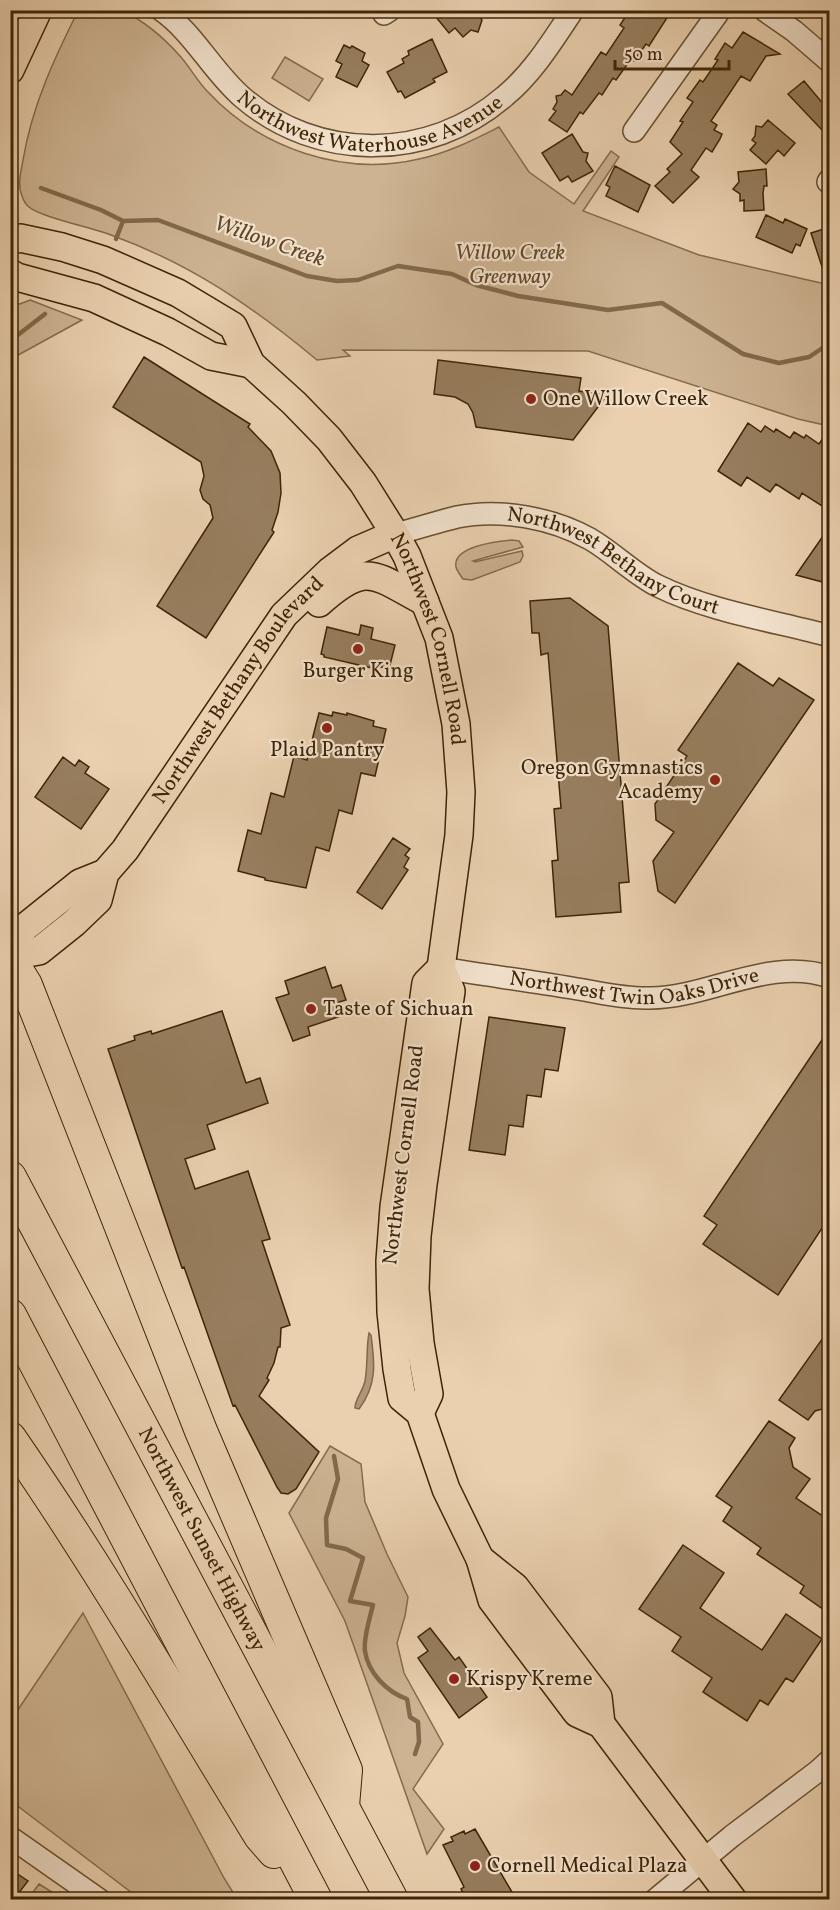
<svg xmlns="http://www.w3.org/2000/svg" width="840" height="1910" font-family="Vollkorn,serif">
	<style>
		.green { fill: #cdb392; stroke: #866c4c; stroke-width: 1.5 }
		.water { fill: #b09676; stroke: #826949; stroke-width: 1.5 }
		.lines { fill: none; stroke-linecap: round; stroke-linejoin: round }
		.stream { stroke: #826949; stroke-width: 4.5 }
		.building { fill: #977e5e; stroke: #3e2506; stroke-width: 1.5 }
		.minor-casing { stroke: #695030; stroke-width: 24 }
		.major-casing { stroke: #3e2506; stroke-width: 30 }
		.highway-casing { stroke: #3e2506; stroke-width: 34 }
		.minor { stroke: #f1e0cb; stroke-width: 21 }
		.major { stroke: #ead0af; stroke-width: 27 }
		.highway { stroke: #ead0af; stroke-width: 32 }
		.poi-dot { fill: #8f2418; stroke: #f1e0cb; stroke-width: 2 }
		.labels { text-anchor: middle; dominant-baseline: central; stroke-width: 4.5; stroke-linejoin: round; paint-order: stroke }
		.street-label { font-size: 21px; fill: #3e2506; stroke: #f1e0cb }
		.park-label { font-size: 21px; font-style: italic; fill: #624829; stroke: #f1e0cb }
		.poi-label { font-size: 21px; fill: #3e2506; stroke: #f1e0cb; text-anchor: start }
		.water-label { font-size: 22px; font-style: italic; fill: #604728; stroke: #f1e0cb }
	</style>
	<rect width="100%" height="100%" fill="#ead0af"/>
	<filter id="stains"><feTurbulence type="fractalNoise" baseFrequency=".00333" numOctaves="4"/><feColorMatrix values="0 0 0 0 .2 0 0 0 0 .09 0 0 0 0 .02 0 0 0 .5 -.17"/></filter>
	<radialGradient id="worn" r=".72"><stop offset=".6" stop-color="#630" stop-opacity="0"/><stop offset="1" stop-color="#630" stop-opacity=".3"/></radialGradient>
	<path class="green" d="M78 11H123C144 21 164 38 180 56 190 67 197 81 208 92 260 148 343 177 419 159 448 153 473 140 499 127L529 172 574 204 611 151 619 157 583 211 699 255 821 283 829 282V426L798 419 588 351 343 350 350 356 317 360C252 306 191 264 111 235 94 228 40 217 29 207 26 205 23 199 22 196 17 184 21 172 23 160 32 106 54 59 78 11Z
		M285 57 323 79 309 101 272 78Z
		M30 300 82 320 11 359V303L20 304Z
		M512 540 519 541 523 547 473 561 475 562 522 551 523 556 520 562 472 580 463 579C461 576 457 571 456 567 452 546 499 541 512 540Z
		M330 1446 361 1464 365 1502 387 1554 408 1597 405 1616 397 1643 404 1673 443 1744 413 1789 444 1829 427 1854 345 1621 289 1513Z
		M83 1613 224 1878 237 1899H140L11 1801V1720Z
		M39 1884 63 1899H28Z"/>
	<path class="water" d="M369 1333 371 1335C375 1364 377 1385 359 1409L355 1408C355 1399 363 1391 365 1381 368 1365 366 1349 369 1333Z"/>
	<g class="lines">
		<path class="stream" d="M41 188 101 210 123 221
			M116 239 123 221 158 220 307 276 337 281 358 280 398 266 452 274 476 285 518 296 608 310 662 303 743 354 779 363 809 357 830 343
			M10 341 45 314
			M334 1456 338 1479 326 1518 327 1545 346 1549 363 1558 350 1601 373 1605C370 1617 363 1640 365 1651 368 1673 387 1692 407 1699L410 1717 418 1722 419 1742 415 1754"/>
	</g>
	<path class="building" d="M445 10H475L482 20 478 32 471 30 463 37 455 28 449 33 436 17Z
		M630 10H672L649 46 646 44 634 61 631 59 616 80 613 78 602 95 599 93 583 114 580 112 567 132 549 120 556 111 553 109 557 102 556 96 561 95 565 90 572 95 601 52 606 55 624 28 620 25Z
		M743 32 780 54 766 56 750 81 741 76 711 121 717 125 714 130 722 134 720 139 712 152 706 148 691 170 699 177 673 203 655 186 670 172 667 169 682 154 670 142 683 122 680 121 693 102 687 98 700 80 703 82 718 60 715 59 725 43 732 48Z
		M432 39 447 72 433 79 435 82 405 98 401 91 398 92 387 72 404 63 402 59 409 55 408 51Z
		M344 45 350 48 352 46 365 53 362 61 369 65 357 87 336 77 342 64 336 61Z
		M804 81 830 112V124L822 130 788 94Z
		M768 120 795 143 784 156 778 150 766 164 750 150 756 143 752 140 755 136 756 126 762 127Z
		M572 134 583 152 588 153 586 161 593 171 572 182 568 176 560 181 542 153Z
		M615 166 650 185 638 212 606 196 610 187 606 185Z
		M766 169 767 186H764L763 193 764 210 744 211V200L740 201V194L733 189 739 182 738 172Z
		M766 215 783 223 785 219 807 229 800 246 796 244 792 253 756 237Z
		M830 227V282H827L811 233Z
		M144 357 250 424 248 427 271 451 280 473 281 493 278 512 272 530 274 532 206 638 157 606 213 518 210 505 203 499 200 490 204 476 201 462 113 407Z
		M438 360 581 378 579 391 607 395 573 440 476 427 473 413 468 404 455 397 434 394Z
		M748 423 761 432 765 426 774 432 776 429 790 438 794 432 804 438 806 435 819 444 830 428V511L802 493 799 499 776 484 770 492 747 477 741 486 718 471Z
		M830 526V584L796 575Z
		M570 598 608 626 629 882 619 883 621 912 556 917 552 861 558 860 554 809 561 808 548 653 541 655 539 633H532L530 601Z
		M361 625 373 628 371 639 395 645 389 669 373 665 372 668 324 657V655L321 654 327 627 359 635Z
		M738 663 773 686 779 678 814 700 675 903 658 891 653 861 674 832 656 820 655 804 687 756 678 750Z
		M333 712 347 715V713L374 721 373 726 386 729 375 776 361 773 352 814 339 810 329 851 316 847 306 888 265 880V878L238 871 248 830 261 834 271 793 284 797 294 756 307 760 319 713 332 716Z
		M63 757 75 766 79 760 89 767 85 773 109 789 81 829 35 797Z
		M393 838 410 849 405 855 409 858 404 867 408 870 382 909 357 892Z
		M325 967 332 988 341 985 346 1000 339 1002 344 1015 308 1027 310 1035 293 1041 276 998 289 994 285 981Z
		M222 1011 246 1083 260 1078 268 1103 207 1125 215 1149 185 1159 195 1189 248 1171 270 1239 262 1241 290 1325 281 1328 280 1347H278L274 1363 267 1378 269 1380 259 1396 319 1452 296 1489 288 1494 281 1493 277 1487 235 1405 233 1406 184 1267 182 1268 108 1049 135 1040 134 1036 151 1031 152 1034Z
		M489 1017 565 1028 558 1071 545 1069 541 1097 527 1095 523 1127 509 1125 505 1155 469 1150Z
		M830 1028V1216L778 1295 703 1244 717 1225 704 1216Z
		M830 1328V1407L815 1411 808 1420 779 1400Z
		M769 1421 795 1438 789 1448 793 1467 810 1479 796 1498 830 1521V1614L800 1593 804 1586 757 1554 761 1548 723 1521 732 1507 716 1496Z
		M683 1545 724 1573 700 1608 762 1650 786 1614 822 1639 793 1682 786 1678 768 1705 760 1700 747 1721 703 1692 712 1678 672 1651 681 1637 639 1609Z
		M430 1628 455 1660 459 1657 487 1697 459 1718 418 1658 428 1651 418 1637Z
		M475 1829 516 1899H466L461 1889 464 1887 443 1845 453 1841 451 1837 464 1831 465 1834Z
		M10 1869 28 1881 14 1899H10Z"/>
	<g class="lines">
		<g class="minor-casing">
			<g id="minor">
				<path id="s1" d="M161 10C194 33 212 71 242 97 317 162 429 162 505 96 533 73 553 40 573 10"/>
				<path d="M764 10 794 31 830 62"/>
				<path d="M384 14 390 10"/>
				<path d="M634 131 720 10"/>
				<path d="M828 182 830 179"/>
				<path id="s2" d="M395 534C416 529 436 522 457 517 500 508 552 518 590 539 614 553 634 574 658 586 709 611 774 621 830 636"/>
				<path id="s3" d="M441 968C485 975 529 981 572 988 598 992 624 999 650 998 709 998 770 956 830 977"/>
				<path d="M10 1837 100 1900"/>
				<path d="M655 1900 732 1836 818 1771 830 1760"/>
			</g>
		</g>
		<g class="major-casing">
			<g id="major">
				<path d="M10 70 38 10"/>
				<path id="s4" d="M10 241 20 238 62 247 103 260 178 293 233 326 251 364 294 403 329 439 363 483 395 534 407 556 439 638 456 724 461 792 459 835 441 968 451 991 423 1184 417 1236 415 1289 420 1343 429 1394 420 1413"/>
				<path d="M10 273 17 277 94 298 168 332 211 356 251 364"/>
				<path d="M319 603C367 560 374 575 425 602"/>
				<path d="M10 953 24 928 80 883 105 873"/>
				<path id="s5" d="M10 956 39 951 74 923 98 900 105 873 125 850 284 615 330 571 358 550 395 534"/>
				<path d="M441 968 426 983 394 1207 390 1261 391 1312 397 1369 402 1398 420 1413 446 1489 480 1559 492 1600 577 1713 601 1724 733 1900"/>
				<path d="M480 1559 515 1587 598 1697 601 1724"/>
			</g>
		</g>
		<g class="highway-casing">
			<g id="highway">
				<path d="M10 959 26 985 201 1431 346 1770 343 1806"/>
				<path id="s6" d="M10 1177 392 1900"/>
				<path d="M10 1315 316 1900"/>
				<path d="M10 1438C99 1567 178 1702 260 1836L274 1852"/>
			</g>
		</g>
		<use href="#minor" class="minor"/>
		<use href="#major" class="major"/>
		<use href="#highway" class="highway"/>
	</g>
	<g class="poi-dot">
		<circle cx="531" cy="399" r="6"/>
		<circle cx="358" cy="649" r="6"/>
		<circle cx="327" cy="728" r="6"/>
		<circle cx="715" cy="780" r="6"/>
		<circle cx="311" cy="1009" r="6"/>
		<circle cx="454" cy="1679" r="6"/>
		<circle cx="475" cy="1866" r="6"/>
	</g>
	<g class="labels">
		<g class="street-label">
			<text stroke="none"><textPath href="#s1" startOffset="258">Northwest Waterhouse Avenue</textPath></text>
			<text stroke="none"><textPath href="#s2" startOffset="232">Northwest Bethany Court</textPath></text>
			<text stroke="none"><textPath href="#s4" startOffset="620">Northwest Cornell Road</textPath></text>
			<text stroke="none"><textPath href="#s5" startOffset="362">Northwest Bethany Boulevard</textPath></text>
			<text stroke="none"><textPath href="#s3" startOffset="196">Northwest Twin Oaks Drive</textPath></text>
			<text transform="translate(404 1155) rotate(-83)">Northwest Cornell Road</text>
			<text stroke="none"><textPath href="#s6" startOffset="410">Northwest Sunset Highway</textPath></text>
		</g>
		<g class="park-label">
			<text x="510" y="253">Willow Creek<tspan x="510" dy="24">Greenway</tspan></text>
		</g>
		<g class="poi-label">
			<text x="543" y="399">One Willow Creek</text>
			<text x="358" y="671" text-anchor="middle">Burger King</text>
			<text x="327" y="750" text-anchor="middle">Plaid Pantry</text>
			<text x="703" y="768" text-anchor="end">Oregon Gymnastics<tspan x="703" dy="24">Academy</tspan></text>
			<text x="323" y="1009">Taste of Sichuan</text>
			<text x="466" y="1679">Krispy Kreme</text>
			<text x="487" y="1866">Cornell Medical Plaza</text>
		</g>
		<g class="water-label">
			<text transform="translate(269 242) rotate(19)">Willow Creek</text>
		</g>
	</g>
	<rect width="840" height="1910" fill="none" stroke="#ead0af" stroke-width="36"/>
	<rect x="12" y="12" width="816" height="1886" fill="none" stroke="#3e2506" stroke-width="3"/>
	<rect x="18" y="18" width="804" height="1874" fill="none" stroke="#3e2506" stroke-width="1.5"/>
	<path d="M615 60v9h114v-9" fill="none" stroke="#3e2506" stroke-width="3"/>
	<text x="624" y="60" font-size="18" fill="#3e2506" stroke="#f1e0cb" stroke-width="4.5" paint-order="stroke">50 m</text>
	<rect width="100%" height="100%" filter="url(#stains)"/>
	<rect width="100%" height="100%" fill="url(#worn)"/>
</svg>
